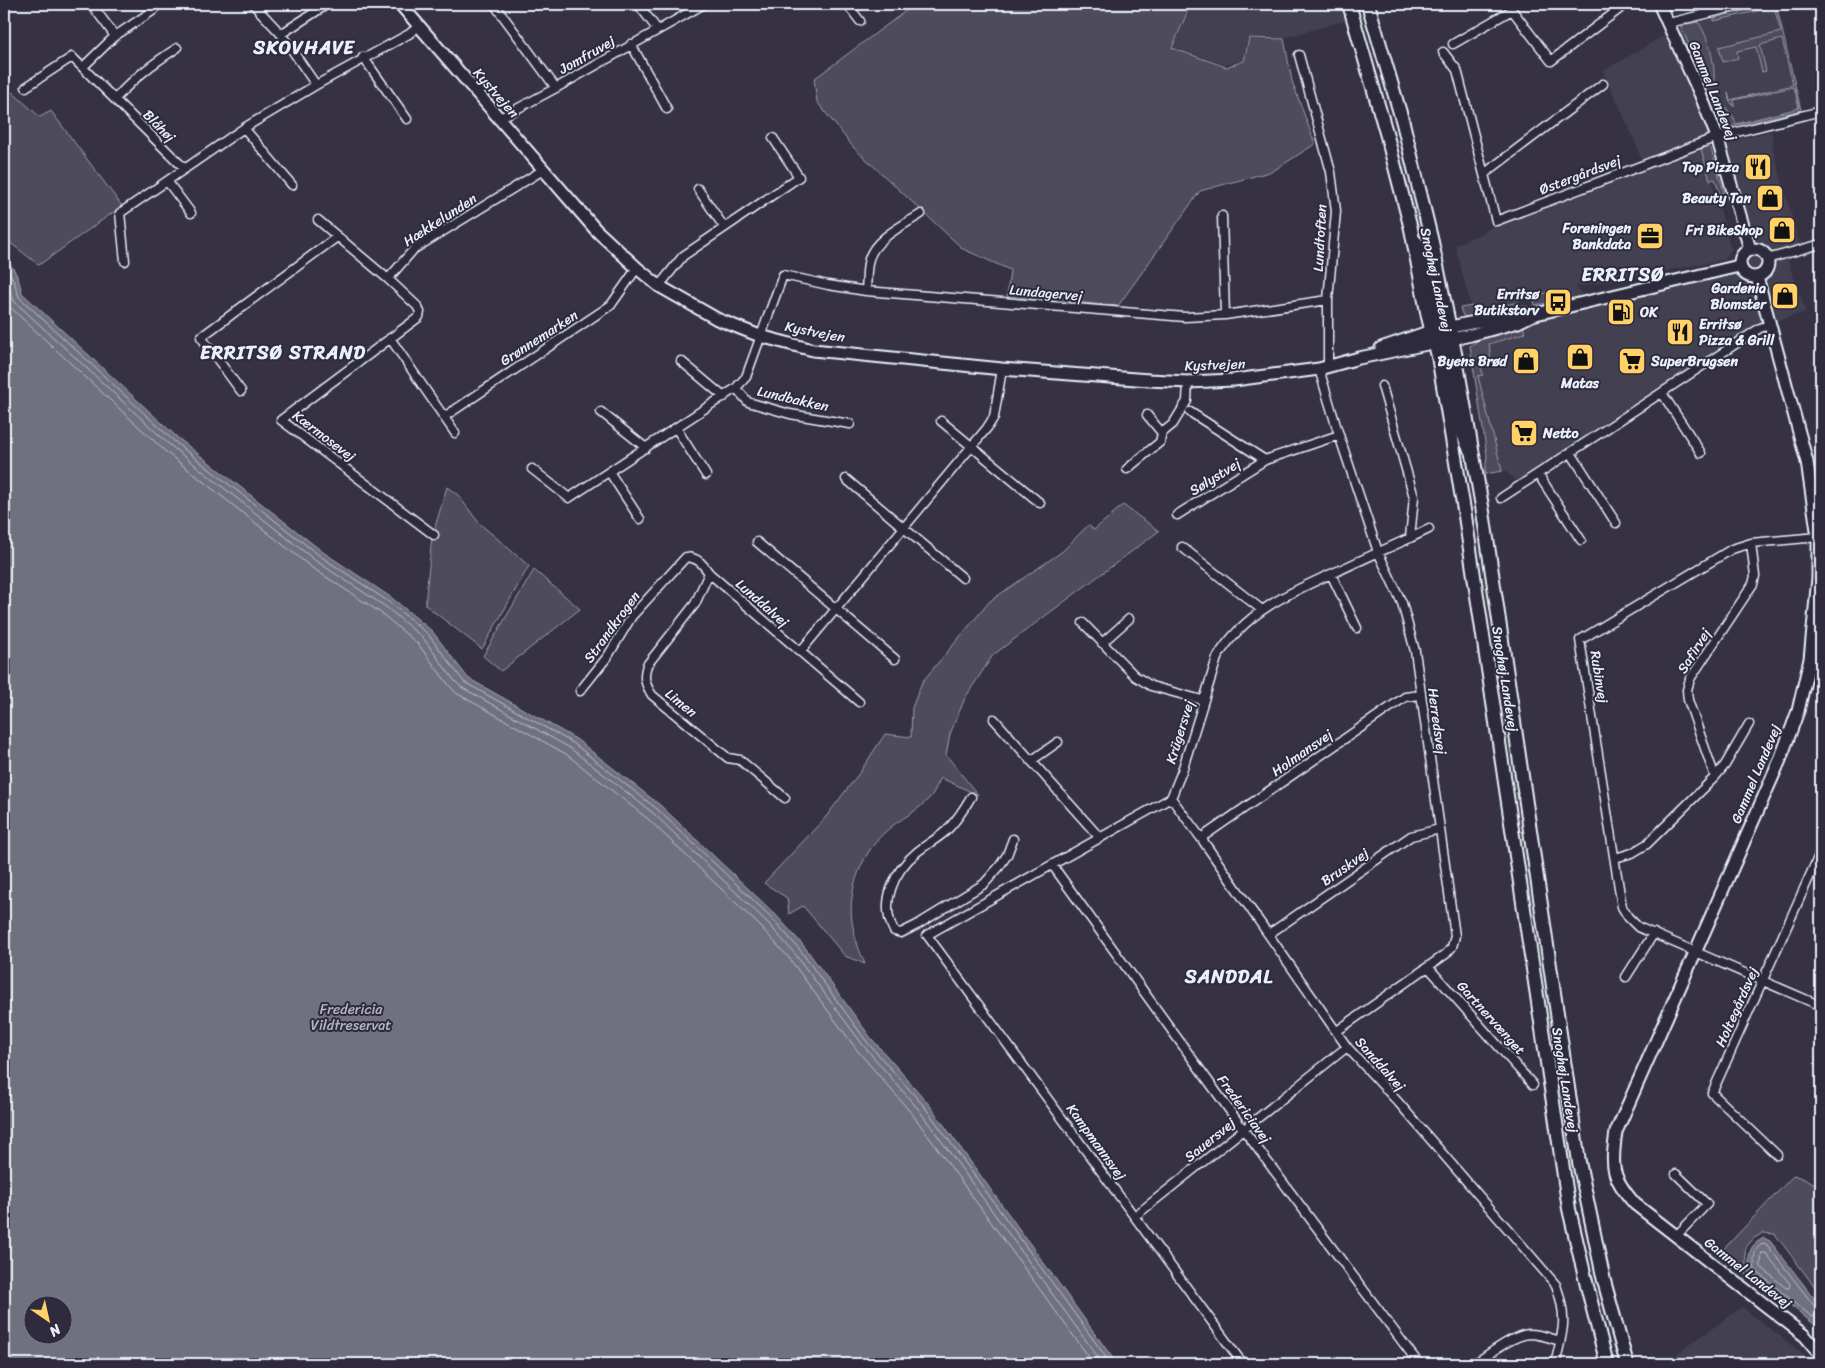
<svg xmlns="http://www.w3.org/2000/svg" width="1825" height="1368" font-family="Sriracha,sans-serif">
	<style>
		.built { fill: #433f51 }
		.green { fill: #4d4b5c; stroke: #9a9eaa }
		.water { fill: #70717f; stroke: #a0a4af; fill-rule: evenodd }
		.lines { fill: none; stroke-linecap: round; stroke-linejoin: round }
		.shore { stroke: #b8bec8; stroke-width: 1 }
		.street-casing { stroke: #e8f1f8; stroke-width: 11 }
		.secondary-casing { stroke: #e8f1f8; stroke-width: 15 }
		.primary-casing { stroke: #e8f1f8; stroke-width: 16 }
		.street { stroke: #2f2a3d; stroke-width: 8 }
		.secondary { stroke: #2f2a3d; stroke-width: 11 }
		.primary { stroke: #2f2a3d; stroke-width: 12 }
		.labels { text-anchor: middle; dominant-baseline: central; stroke-width: 4; stroke-linejoin: round; paint-order: stroke }
		.street-label { font-size: 14px; fill: #e8f1f8; stroke: #2f2a3d }
		.poi-label { font-size: 14px; font-weight: bold; fill: #e8f1f8; stroke: #2f2a3d; text-anchor: end }
		.park-label { font-size: 14px; fill: #b2b7c1; stroke: #2f2a3d }
		.district-label { font-size: 19px; font-weight: bold; letter-spacing: 1px; fill: #e8f1f8; stroke: #2f2a3d }
	</style>
	<rect width="100%" height="100%" fill="#363244"/>
	<filter id="ink" filterUnits="userSpaceOnUse"><feTurbulence type="fractalNoise" baseFrequency=".02" numOctaves="2"/><feDisplacementMap in="SourceGraphic" scale="10" xChannelSelector="R" yChannelSelector="G"/><feConvolveMatrix kernelMatrix="1 2 1 2 8 2 1 2 1" color-interpolation-filters="sRGB"/></filter>
	<g filter="url(#ink)">
		<path class="built" d="M1174 4H1341L1347 20 1284 38 1248 37 1243 60 1225 65 1173 47 1190 11Z
			M1771 4H1776L1801 110 1726 128 1704 149 1731 250 1724 260 1576 287 1591 307 1621 298 1730 274 1757 241 1723 142 1772 131 1773 149 1799 242 1788 261 1806 312 1779 320 1759 323 1575 442 1518 481 1487 458 1476 379V344L1562 303 1560 291 1522 299 1473 315 1455 245 1484 232 1496 224 1644 168 1634 139 1603 71 1682 25Z
			M1742 1307 1816 1364H1663Z"/>
		<path class="green" d="M915 4H1171L1188 11 1172 48 1226 67 1244 61 1249 38 1284 39 1292 81 1315 144 1273 171 1200 191 1118 306 1007 296 1010 270 963 249 854 148 817 102 814 79Z
			M1771 4H1776L1801 110 1724 128 1714 103V98L1718 97 1734 118 1736 124 1799 108 1794 87 1734 100V107L1729 100 1728 93 1730 100 1793 85 1782 39 1760 45 1766 71 1762 72 1756 47 1737 51 1738 58 1723 62 1719 47 1781 32 1774 7 1714 21V18Z
			M1698 22C1708 34 1719 74 1712 88H1709L1707 85 1681 27 1682 25Z
			M12 92 40 117 51 111 122 206 39 265 4 238V98Z
			M1709 147 1711 149 1724 192 1720 194 1715 179 1710 180 1701 149Z
			M1558 290 1561 301 1535 305 1533 296Z
			M1518 302 1519 305 1518 308 1467 317 1463 316 1460 308 1472 306 1474 312Z
			M1523 326 1525 333 1489 344 1491 360 1489 363 1481 366 1483 375 1478 376 1502 471 1485 474 1487 455 1470 346 1486 335Z
			M447 487 458 495 479 523 529 566 482 649 425 605 432 537Z
			M1123 505 1159 531 993 655 965 698 950 734 946 755 978 795 941 778C938 783 935 790 932 795 920 811 898 819 884 833 860 856 846 895 853 927 855 940 860 952 865 964L845 956 803 906 789 914 787 898 764 883 825 818 860 772 885 734 911 737 912 708 922 682 990 601 1063 551 1088 525 1094 530Z
			M534 570 580 609 501 671 483 656Z
			M1794 1175 1821 1186V1295L1775 1234 1763 1233 1754 1238 1747 1246 1745 1251 1747 1275 1718 1255Z"/>
		<path class="water" d="M4 258C15 267 19 279 22 293L178 438 323 552 392 598 432 631 468 678 576 739 660 805 775 914 804 946 871 1038 928 1103 1117 1364H4ZM32 1306H62V1336H32Z
			M1764 1238 1770 1241 1821 1307V1317L1815 1325 1749 1272C1749 1255 1747 1246 1764 1238Z"/>
		<g class="lines">
			<path class="shore" d="M4 264 14 281 19 297 175 442 320 556 389 602 428 634 464 682 573 743 657 809 771 917 800 950 867 1042 924 1106 1111 1364
				M4 275 14 301 171 446 316 561 386 607 423 638 454 680 461 687 570 748 653 813 767 922 795 954 863 1045 919 1110 1103 1364
				M4 297 10 307 166 452 311 567 381 613 418 644 448 684 456 693 566 754 648 819 761 927 789 958 857 1050 913 1115 1094 1364
				M1762 1253H1766L1790 1284 1789 1288H1786L1761 1267Z
				M1821 1309 1815 1307 1767 1245 1764 1243C1753 1248 1753 1260 1755 1270L1812 1317 1821 1314"/>
			<g class="street-casing">
				<path id="street" d="M253 4 281 34 316 85
					M494 4 556 88
					M638 4 657 29
					M847 4 860 21
					M92 5 115 36
					M1669 23 1746 4
					M281 34 323 7
					M631 44 667 109
					M1453 44 1512 10 1551 61 1626 4
					M1443 52 1457 70 1496 221 1717 137 1821 111
					M1299 55 1331 172 1336 211 1328 300V366
					M363 57 407 119
					M83 67 115 36 154 10
					M26 87 72 57 185 169
					M115 99C135 77 151 65 177 48
					M498 119 556 88 704 4
					M244 128 292 185
					M1484 174 1603 84
					M698 189 724 227
					M191 213 167 181 244 128 316 85 409 34 419 26
					M1222 216 1225 315
					M318 220 388 279 417 306 420 312 419 317 281 420 434 535
					M1767 259 1821 244
					M125 261 120 213 167 181
					M388 279 414 249 543 170
					M659 286 683 256 799 177 773 138
					M866 291C867 281 866 269 869 259 875 238 904 225 921 214
					M390 338 444 417 611 305 637 268
					M681 361 724 397
					M1319 369 1339 435 1378 552 1402 603 1415 651 1455 936 1452 947 1446 954 1337 1031
					M736 388 748 402 790 414 850 424
					M241 391 201 337 337 237
					M1662 393 1701 453
					M601 412 646 448
					M1190 412 1265 460
					M1147 415 1162 433
					M444 417 455 433
					M941 421 1040 503
					M676 428 706 475
					M1571 453 1616 523
					M532 469 569 498 736 388 746 377 783 275 828 285 866 291 1185 317 1225 315 1328 300
					M1127 469 1160 442 1162 433 1173 424 1187 401 1188 382
					M610 473 640 519
					M1538 474 1581 540
					M846 479 963 578
					M1501 498 1760 328 1770 325
					M1177 515 1265 460 1339 435
					M1818 537 1751 543 1732 549 1580 640 1622 907 1628 917 1638 927 1821 1006
					M1410 538 1429 529
					M757 542 895 659
					M1182 547 1262 610
					M709 573 695 604 647 665C643 677 645 684 652 695L728 758 740 760 785 798
					M1331 574 1357 628
					M1083 623 1135 676 1151 686 1202 700
					M1102 643 1129 619
					M800 652 987 428 994 417 1002 369
					M580 691 608 656 632 616 686 557C698 558 702 563 709 573L859 702
					M994 719 1100 838
					M1031 761 1058 742
					M1715 777 1688 700 1687 690 1690 679 1753 584 1755 576 1751 543
					M971 797C964 809 958 819 948 829 939 838 927 844 917 852 894 871 879 903 894 931L901 933 917 925 984 884 999 867 1007 855 1013 839
					M1171 798 1201 838 1347 1047 1398 1102 1556 1285C1568 1319 1563 1331 1555 1364
					M1201 838 1405 697 1420 695
					M1615 858 1632 853 1647 844 1715 777 1725 765 1749 724
					M1053 866 1243 1129 1419 1364
					M1269 934 1411 836 1440 829
					M1429 968 1533 1085
					M1626 977 1654 933
					M1777 1155 1712 1093 1821 851
					M1676 1174 1707 1204 1676 1236
					M1135 1216 1347 1047
					M1243 1364 927 935 1171 798 1182 771 1217 658C1244 612 1292 591 1340 570 1363 559 1386 549 1410 538L1414 497 1382 386
					M1474 1364C1488 1355 1513 1335 1529 1334 1540 1334 1550 1338 1560 1341"/>
			</g>
			<g class="secondary-casing">
				<path id="secondary" d="M400 4 596 230 637 268 659 286 717 319 760 336 813 350 1002 369 1149 380 1188 382 1234 380 1319 369 1359 358 1471 335 1518 322 1532 315 1739 266
					M1659 4 1701 96 1717 137 1750 249
					M1417 242 1423 257 1439 329 1445 333
					M1740 263a14 14 0 1 1 28 0a14 14 0 1 1-28 0Z
					M1757 277 1807 462 1818 537V578L1810 659 1798 711 1780 760 1616 1132C1611 1167 1611 1177 1635 1204L1805 1336 1821 1355
					M1437 336 1443 340 1462 433 1469 449
					M1381 348 1431 331 1519 313 1530 315"/>
			</g>
			<g class="primary-casing">
				<path id="primary" d="M1349 4 1387 136 1411 229 1428 317 1438 356 1465 516 1569 1209 1587 1286 1607 1364
					M1368 4 1403 123 1432 242 1455 353 1483 512 1579 1162 1604 1281 1627 1364"/>
			</g>
			<use href="#street" class="street"/>
			<use href="#secondary" class="secondary"/>
			<use href="#primary" class="primary"/>
		</g>
	</g>
	<defs>
		<g id="restaurant-square" transform="scale(1.4375)"><rect x="-9" y="-9" width="18" height="18" rx="4" fill="#ffd166" stroke="#2f2a3d"/><path d="M-5-6h1v4h1v-4h1v4h1v-4h1v5L-1.5 .5V6h-2V.5L-5-1ZM5-6V6H3V1.5H1.5Q1.5-4 5-6Z" fill="#111"/></g>
		<g id="shop-square" transform="scale(1.4375)"><rect x="-9" y="-9" width="18" height="18" rx="4" fill="#ffd166" stroke="#2f2a3d"/><path d="M-5-2.5h2.3a2.7 3.5 0 0 1 5.4 0H5L5.5 6h-11ZM-1.5-2.5h3a1.5 2.3 0 0 0-3 0Z" fill="#111"/></g>
		<g id="office-square" transform="scale(1.4375)"><rect x="-9" y="-9" width="18" height="18" rx="4" fill="#ffd166" stroke="#2f2a3d"/><path d="M-6-3h4V-5.5h4V-3h4V5H-6ZM-1-4.5V-3h2v-1.5ZM-6 0V1H6V0Z" fill="#111"/></g>
		<g id="bus-square" transform="scale(1.4375)"><rect x="-9" y="-9" width="18" height="18" rx="4" fill="#ffd166" stroke="#2f2a3d"/><path d="M-5-6H5V4H4V6H2V4H-2V6H-4V4H-5ZM-3.5-4V0h7V-4ZM-3.5 1.2v1.5H-2V1.2ZM2 1.2v1.5H3.5V1.2Z" fill="#111"/></g>
		<g id="fuel-square" transform="scale(1.4375)"><rect x="-9" y="-9" width="18" height="18" rx="4" fill="#ffd166" stroke="#2f2a3d"/><path d="M-5.5-6h7V0h2V4h1.3V-2.5L3-4.5l.8-.8L6-3V5H2.5V1h-1V6h-7ZM-4.2-4.7v3.2H.2V-4.7Z" fill="#111"/></g>
		<g id="supermarket-square" transform="scale(1.4375)"><rect x="-9" y="-9" width="18" height="18" rx="4" fill="#ffd166" stroke="#2f2a3d"/><path d="M-6-5.5h2.5l.6 2H6L4.5 2H-2.5L-4.4-4H-6ZM-1.5 3.2a1.3 1.3 0 1 0 .1 0ZM3 3.2a1.3 1.3 0 1 0 .1 0Z" fill="#111"/></g>
	</defs>
	<g fill-rule="evenodd">
		<use href="#restaurant-square" x="1758" y="167"/>
		<use href="#shop-square" x="1770" y="198"/>
		<use href="#shop-square" x="1782" y="230"/>
		<use href="#office-square" x="1650" y="236"/>
		<use href="#shop-square" x="1785" y="296"/>
		<use href="#bus-square" x="1558" y="302"/>
		<use href="#fuel-square" x="1621" y="312"/>
		<use href="#restaurant-square" x="1680" y="332"/>
		<use href="#shop-square" x="1580" y="357"/>
		<use href="#shop-square" x="1526" y="361"/>
		<use href="#supermarket-square" x="1632" y="361"/>
		<use href="#supermarket-square" x="1524" y="433"/>
	</g>
	<g class="labels">
		<g class="street-label">
			<text transform="translate(587 55) rotate(-30)">Jomfruvej</text>
			<text transform="translate(1713 91) rotate(68)">Gammel Landevej</text>
			<text transform="translate(496 93) rotate(49)">Kystvejen</text>
			<text transform="translate(159 126) rotate(45)">Blåhøj</text>
			<text transform="translate(1580 175) rotate(-21)">Østergårdsvej</text>
			<text transform="translate(440 220) rotate(-33)">Hækkelunden</text>
			<text transform="translate(1320 238) rotate(-87)">Lundtoften</text>
			<text transform="translate(1436 280) rotate(78)">Snoghøj Landevej</text>
			<text transform="translate(1046 293) rotate(5)">Lundagervej</text>
			<text transform="translate(815 332) rotate(11)">Kystvejen</text>
			<text transform="translate(539 338) rotate(-33)">Grønnemarken</text>
			<text transform="translate(1215 365) rotate(-2)">Kystvejen</text>
			<text transform="translate(793 399) rotate(13)">Lundbakken</text>
			<text transform="translate(324 436) rotate(37)">Kærmosevej</text>
			<text transform="translate(1215 477) rotate(-32)">Sølystvej</text>
			<text transform="translate(762 603) rotate(41)">Lunddalvej</text>
			<text transform="translate(612 627) rotate(-54)">Strandkrogen</text>
			<text transform="translate(1694 651) rotate(-58)">Safirvej</text>
			<text transform="translate(1599 677) rotate(81)">Rubinvej</text>
			<text transform="translate(1505 679) rotate(81)">Snoghøj Landevej</text>
			<text transform="translate(681 703) rotate(39)">Limen</text>
			<text transform="translate(1437 721) rotate(82)">Herredsvej</text>
			<text transform="translate(1180 732) rotate(-73)">Krügersvej</text>
			<text transform="translate(1302 753) rotate(-35)">Holmansvej</text>
			<text transform="translate(1756 774) rotate(-67)">Gammel Landevej</text>
			<text transform="translate(1345 867) rotate(-35)">Bruskvej</text>
			<text transform="translate(1737 1007) rotate(-66)">Holtegårdsvej</text>
			<text transform="translate(1491 1018) rotate(48)">Gartnervænget</text>
			<text transform="translate(1380 1064) rotate(48)">Sanddalvej</text>
			<text transform="translate(1565 1080) rotate(81)">Snoghøj Landevej</text>
			<text transform="translate(1244 1109) rotate(54)">Fredericiavej</text>
			<text transform="translate(1210 1140) rotate(-39)">Sauersvej</text>
			<text transform="translate(1096 1142) rotate(54)">Kampmannsvej</text>
			<text transform="translate(1748 1273) rotate(38)">Gammel Landevej</text>
		</g>
		<g class="poi-label">
			<text x="1739" y="167">Top Pizza</text>
			<text x="1751" y="198">Beauty Tan</text>
			<text x="1631" y="228">Foreningen<tspan x="1631" dy="16">Bankdata</tspan></text>
			<text x="1763" y="230">Fri BikeShop</text>
			<text x="1766" y="288">Gardenia<tspan x="1766" dy="16">Blomster</tspan></text>
			<text x="1539" y="294">Erritsø<tspan x="1539" dy="16">Butikstorv</tspan></text>
			<text x="1640" y="312" text-anchor="start">OK</text>
			<text x="1699" y="324" text-anchor="start">Erritsø<tspan x="1699" dy="16">Pizza &amp; Grill</tspan></text>
			<text x="1507" y="361">Byens Brød</text>
			<text x="1651" y="361" text-anchor="start">SuperBrugsen</text>
			<text x="1580" y="383" text-anchor="middle">Matas</text>
			<text x="1543" y="433" text-anchor="start">Netto</text>
		</g>
		<g class="park-label">
			<text x="351" y="1009">Fredericia<tspan x="351" dy="16">Vildtreservat</tspan></text>
		</g>
		<g class="district-label">
			<text x="304" y="47">SKOVHAVE</text>
			<text x="1623" y="274">ERRITSØ</text>
			<text x="283" y="352">ERRITSØ STRAND</text>
			<text x="1229" y="976">SANDDAL</text>
		</g>
	</g>
	<rect width="1825" height="1368" fill="none" stroke="#2f2a3d" stroke-width="20"/>
	<rect x="10" y="10" width="1805" height="1348" fill="none" stroke="#e8f1f8" stroke-width="2" filter="url(#ink)"/>
	<g transform="translate(48 1320) rotate(146)"><circle r="24" fill="#2f2a3d" stroke="#797a88"/>
	<path d="M0-4L9 19L0 12L-9 19Z" fill="#ffd166"/>
	<text y="-8" font-size="14" font-weight="bold" text-anchor="middle" fill="#e8f1f8">N</text>
	</g>
</svg>
